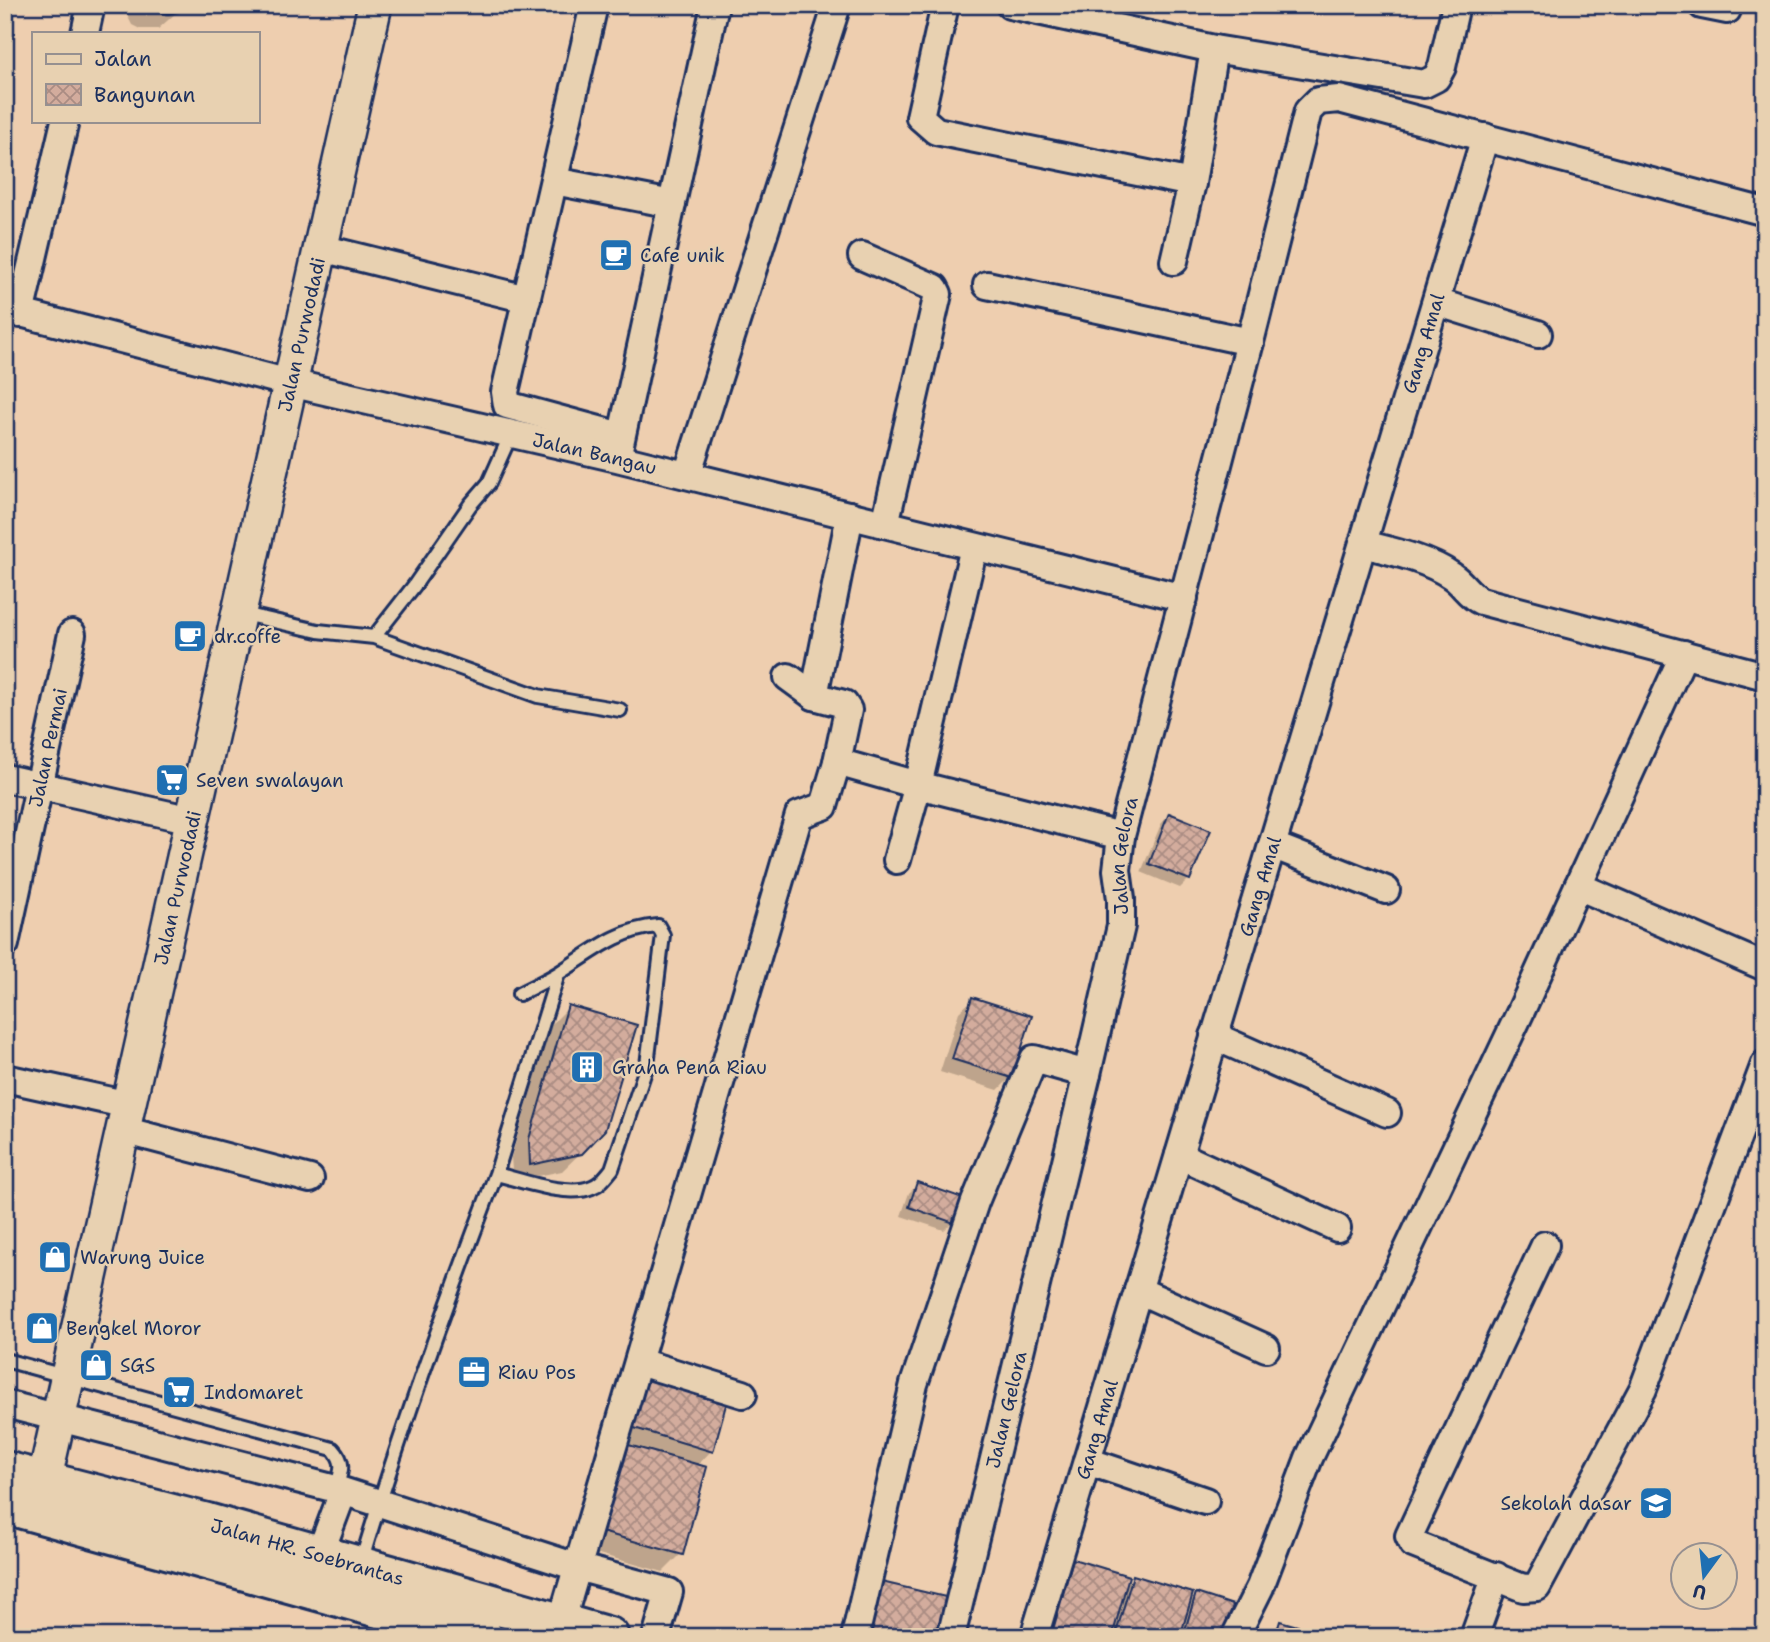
<svg xmlns="http://www.w3.org/2000/svg" width="1770" height="1642" font-family="'Shantell Sans',sans-serif">
	<style>
		.shadow { fill: #0003 }
		.building { fill: url(#building-cross-hatch); stroke: #1b2f5e; stroke-width: 2 }
		.lines { fill: none; stroke-linecap: round; stroke-linejoin: round }
		.service-casing { stroke: #1b2f5e; stroke-width: 18 }
		.minor-casing { stroke: #1b2f5e; stroke-width: 32 }
		.tertiary-casing { stroke: #1b2f5e; stroke-width: 38 }
		.primary-casing { stroke: #1b2f5e; stroke-width: 44 }
		.service { stroke: #e8d1b1; stroke-width: 12 }
		.minor { stroke: #e8d1b1; stroke-width: 26 }
		.tertiary { stroke: #e8d1b1; stroke-width: 33 }
		.primary { stroke: #e8d1b1; stroke-width: 38 }
		.labels { text-anchor: middle; dominant-baseline: central; stroke-width: 5; stroke-linejoin: round; paint-order: stroke }
		.poi-label { font-size: 19px; fill: #1b2f5e; stroke: #e8d1b1; text-anchor: start }
		.street-label { font-size: 19px; fill: #1b2f5e; stroke: #e8d1b1 }
	</style>
	<defs>
		<pattern id="building-cross-hatch" width="8" height="8" patternUnits="userSpaceOnUse" patternTransform="scale(1.75)"><rect width="8" height="8" fill="#d3ac9d"/><path d="M0 0l8 8M0 8l8-8" fill="none" stroke="#aa8c83"/></pattern>
	</defs>
	<rect width="100%" height="100%" fill="#eeceaf"/>
	<filter id="ink" filterUnits="userSpaceOnUse"><feTurbulence type="fractalNoise" baseFrequency=".0143" numOctaves="2"/><feDisplacementMap in="SourceGraphic" scale="14" xChannelSelector="R" yChannelSelector="G"/><feConvolveMatrix kernelMatrix="1 2 1 2 8 2 1 2 1" color-interpolation-filters="sRGB"/></filter>
	<g filter="url(#ink)">
		<path class="shadow" d="M122 5H185L158 29H140L132 25Z
			M1169 815 1189 879 1180 888 1141 872 1161 824Z
			M973 999 1011 1077 998 1090 940 1072 959 1012Z
			M569 1007 604 1130 562 1171 513 1181 511 1158 551 1025Z
			M918 1184 953 1222 944 1230 901 1216 909 1193Z
			M631 1391 711 1451 697 1466 681 1554 663 1572 581 1549 608 1464 629 1444 618 1441Z
			M1073 1561 1124 1586 1134 1577 1188 1603 1197 1595 1221 1637H1042L1060 1575Z
			M1280 1623 1327 1637H1267Z"/>
		<path class="building" d="M148 5H188L178 12 168 14 158 12Z
			M1169 813 1211 830 1190 880 1149 864Z
			M972 997 1032 1016 1012 1078 952 1059Z
			M568 1005 637 1025 605 1130 582 1154 530 1165 529 1139Z
			M917 1182 963 1198 954 1223 909 1207Z
			M644 1376 727 1401 713 1452 631 1427Z
			M625 1444 707 1467 683 1555 598 1531Z
			M1073 1559 1129 1576 1112 1637H1051Z
			M1133 1575 1193 1593 1180 1637H1115Z
			M873 1580 950 1598 942 1637H861Z
			M1196 1593 1233 1605 1223 1637H1183Z
			M1280 1621 1329 1635V1637H1275Z"/>
		<g class="lines">
			<g class="service-casing">
				<path id="service" d="M239 613 318 631 374 637 414 586 470 505 489 483 511 434
					M374 637 538 696 620 710
					M496 1174 558 974
					M5 1360 333 1449C346 1463 341 1472 336 1489
					M361 1563C400 1431 447 1302 496 1174 521 1180 568 1198 592 1187 601 1184 606 1176 612 1169L647 1065 663 935 658 926C618 929 591 953 559 973 546 981 532 987 519 994"/>
			</g>
			<g class="minor-casing">
				<g id="minor">
					<path d="M594 5 505 392 507 405 621 436"/>
					<path d="M945 5 920 117 936 131 1192 183"/>
					<path d="M1010 5 1214 49 1424 84 1436 78 1442 67 1456 5"/>
					<path d="M1702 5 1727 10"/>
					<path d="M85 33 91 5"/>
					<path d="M554 181 672 204"/>
					<path d="M321 248 527 299"/>
					<path d="M862 256 935 288 938 294 885 524"/>
					<path d="M1174 261 1192 183 1214 49"/>
					<path d="M987 285 1250 342"/>
					<path d="M1436 302 1538 334"/>
					<path id="s1" d="M5 309 290 383 617 458 1184 598"/>
					<path d="M20 314 65 121"/>
					<path d="M618 453 715 5"/>
					<path d="M687 475 837 5"/>
					<path d="M1363 544C1391 551 1428 559 1452 576 1464 584 1468 595 1481 601L1765 676"/>
					<path d="M814 696 850 515"/>
					<path d="M837 762 918 785 1121 836"/>
					<path d="M5 778 192 820"/>
					<path d="M1272 845 1386 890"/>
					<path d="M897 860 918 785 974 547"/>
					<path d="M1578 886 1765 967"/>
					<path id="s2" d="M5 944 72 634"/>
					<path d="M1214 1036 1387 1113"/>
					<path d="M5 1078 129 1105"/>
					<path d="M123 1130 310 1179"/>
					<path d="M1179 1155 1337 1228"/>
					<path d="M1545 1245 1409 1536 1413 1544 1523 1588 1537 1587 1643 1389 1765 1064"/>
					<path d="M1138 1290 1266 1348"/>
					<path d="M639 1362 743 1394"/>
					<path d="M5 1404 336 1489 577 1567 669 1592 656 1637"/>
					<path d="M1087 1461 1205 1501"/>
					<path d="M319 1556 343 1492"/>
					<path d="M561 1623 799 815 824 806 837 762 848 710 844 704 814 696 788 677"/>
					<path d="M855 1637 914 1384 975 1202 1034 1059 1087 1074"/>
					<path id="s3" d="M951 1637 1087 1074 1121 926V899L1117 870 1121 836 1250 342 1308 111 1318 101 1339 99 1765 212"/>
					<path id="s4" d="M1034 1637 1485 137"/>
					<path d="M1235 1637 1260 1587 1309 1458 1520 1013 1684 654"/>
					<path d="M1474 1637 1496 1576"/>
				</g>
			</g>
			<g class="tertiary-casing">
				<g id="tertiary">
					<path id="s5" d="M44 1482 375 5"/>
				</g>
			</g>
			<g class="primary-casing">
				<g id="primary">
					<path id="s6" d="M5 1471 207 1523 609 1637"/>
					<path d="M5 1504 483 1637"/>
				</g>
			</g>
			<use href="#service" class="service"/>
			<use href="#minor" class="minor"/>
			<use href="#tertiary" class="tertiary"/>
			<use href="#primary" class="primary"/>
		</g>
	</g>
	<defs>
		<g id="cafe-square" transform="scale(1.75)"><rect x="-9" y="-9" width="18" height="18" rx="4" fill="#1f6fb2" stroke="#e8d1b1"/><path d="M-5.5-4.5H6V0H3Q3 3.5 0 3.5H-2.5Q-5.5 3.5-5.5 0ZM3-3.2v2h1.7v-2ZM-6 4.5H4V6H-6Z" fill="#fff"/></g>
		<g id="supermarket-square" transform="scale(1.75)"><rect x="-9" y="-9" width="18" height="18" rx="4" fill="#1f6fb2" stroke="#e8d1b1"/><path d="M-6-5.5h2.5l.6 2H6L4.5 2H-2.5L-4.4-4H-6ZM-1.5 3.2a1.3 1.3 0 1 0 .1 0ZM3 3.2a1.3 1.3 0 1 0 .1 0Z" fill="#fff"/></g>
		<g id="building-square" transform="scale(1.75)"><rect x="-9" y="-9" width="18" height="18" rx="4" fill="#1f6fb2" stroke="#e8d1b1"/><path d="M-4-6H4V6H1V3H-1V6H-4ZM-2.5-4.3h1.7v1.8h-1.7ZM.8-4.3h1.7v1.8H.8ZM-2.5-1h1.7V.8h-1.7ZM.8-1h1.7V.8H.8Z" fill="#fff"/></g>
		<g id="shop-square" transform="scale(1.75)"><rect x="-9" y="-9" width="18" height="18" rx="4" fill="#1f6fb2" stroke="#e8d1b1"/><path d="M-5-2.5h2.3a2.7 3.5 0 0 1 5.4 0H5L5.5 6h-11ZM-1.5-2.5h3a1.5 2.3 0 0 0-3 0Z" fill="#fff"/></g>
		<g id="office-square" transform="scale(1.75)"><rect x="-9" y="-9" width="18" height="18" rx="4" fill="#1f6fb2" stroke="#e8d1b1"/><path d="M-6-3h4V-5.5h4V-3h4V5H-6ZM-1-4.5V-3h2v-1.5ZM-6 0V1H6V0Z" fill="#fff"/></g>
		<g id="school-square" transform="scale(1.75)"><rect x="-9" y="-9" width="18" height="18" rx="4" fill="#1f6fb2" stroke="#e8d1b1"/><path d="M0-5L7-2L0 1L-7-2ZM-4 1L0 2.5L4 1V4Q0 6-4 4Z" fill="#fff"/></g>
	</defs>
	<g fill-rule="evenodd">
		<use href="#cafe-square" x="616" y="255"/>
		<use href="#cafe-square" x="190" y="636"/>
		<use href="#supermarket-square" x="172" y="780"/>
		<use href="#building-square" x="587" y="1067"/>
		<use href="#shop-square" x="55" y="1257"/>
		<use href="#shop-square" x="42" y="1328"/>
		<use href="#shop-square" x="96" y="1365"/>
		<use href="#office-square" x="474" y="1372"/>
		<use href="#supermarket-square" x="179" y="1392"/>
		<use href="#school-square" x="1656" y="1503"/>
	</g>
	<g class="labels">
		<g class="poi-label">
			<text x="640" y="255">Cafe unik</text>
			<text x="214" y="636">dr.coffe</text>
			<text x="196" y="780">Seven swalayan</text>
			<text x="612" y="1067">Graha Pena Riau</text>
			<text x="80" y="1257">Warung Juice</text>
			<text x="66" y="1328">Bengkel Moror</text>
			<text x="120" y="1365">SGS</text>
			<text x="498" y="1372">Riau Pos</text>
			<text x="204" y="1392">Indomaret</text>
			<text x="1632" y="1503" text-anchor="end">Sekolah dasar</text>
		</g>
		<g class="street-label">
			<text stroke="none"><textPath href="#s5" startOffset="1176">Jalan Purwodadi</textPath></text>
			<text stroke="none"><textPath href="#s4" startOffset="1351">Gang Amal</textPath></text>
			<text stroke="none"><textPath href="#s1" startOffset="607">Jalan Bangau</textPath></text>
			<text stroke="none"><textPath href="#s2" startOffset="201">Jalan Permai</textPath></text>
			<text stroke="none"><textPath href="#s3" startOffset="802">Jalan Gelora</textPath></text>
			<text stroke="none"><textPath href="#s5" startOffset="609">Jalan Purwodadi</textPath></text>
			<text stroke="none"><textPath href="#s4" startOffset="784">Gang Amal</textPath></text>
			<text stroke="none"><textPath href="#s3" startOffset="234">Jalan Gelora</textPath></text>
			<text stroke="none"><textPath href="#s4" startOffset="217">Gang Amal</textPath></text>
			<text stroke="none"><textPath href="#s6" startOffset="313">Jalan HR. Soebrantas</textPath></text>
		</g>
	</g>
	<rect width="1770" height="1642" fill="none" stroke="#e8d1b1" stroke-width="28"/>
	<rect x="14" y="14" width="1742" height="1614" fill="none" stroke="#1b2f5e" stroke-width="2.5" filter="url(#ink)"/>
	<rect x="32" y="32" width="228" height="91" fill="#e8d1b1" stroke="#969090" stroke-width="2"/>
	<rect x="46" y="54" width="35" height="10" fill="#e8d1b1" stroke="#969090" stroke-width="2"/>
	<text x="94" y="66" font-size="21" fill="#1b2f5e">Jalan</text>
	<rect x="46" y="84" width="35" height="21" fill="url(#building-cross-hatch)" stroke="#969090" stroke-width="2"/>
	<text x="94" y="102" font-size="21" fill="#1b2f5e">Bangunan</text>
	<g transform="translate(1704 1576) rotate(195)"><circle r="33" fill="#e8d1b1" stroke="#969090" stroke-width="2"/>
	<path d="M0-5L12 26L0 18L-12 26Z" fill="#1f6fb2"/>
	<text y="-10" font-size="19" font-weight="bold" text-anchor="middle" fill="#1b2f5e">U</text>
	</g>
</svg>
